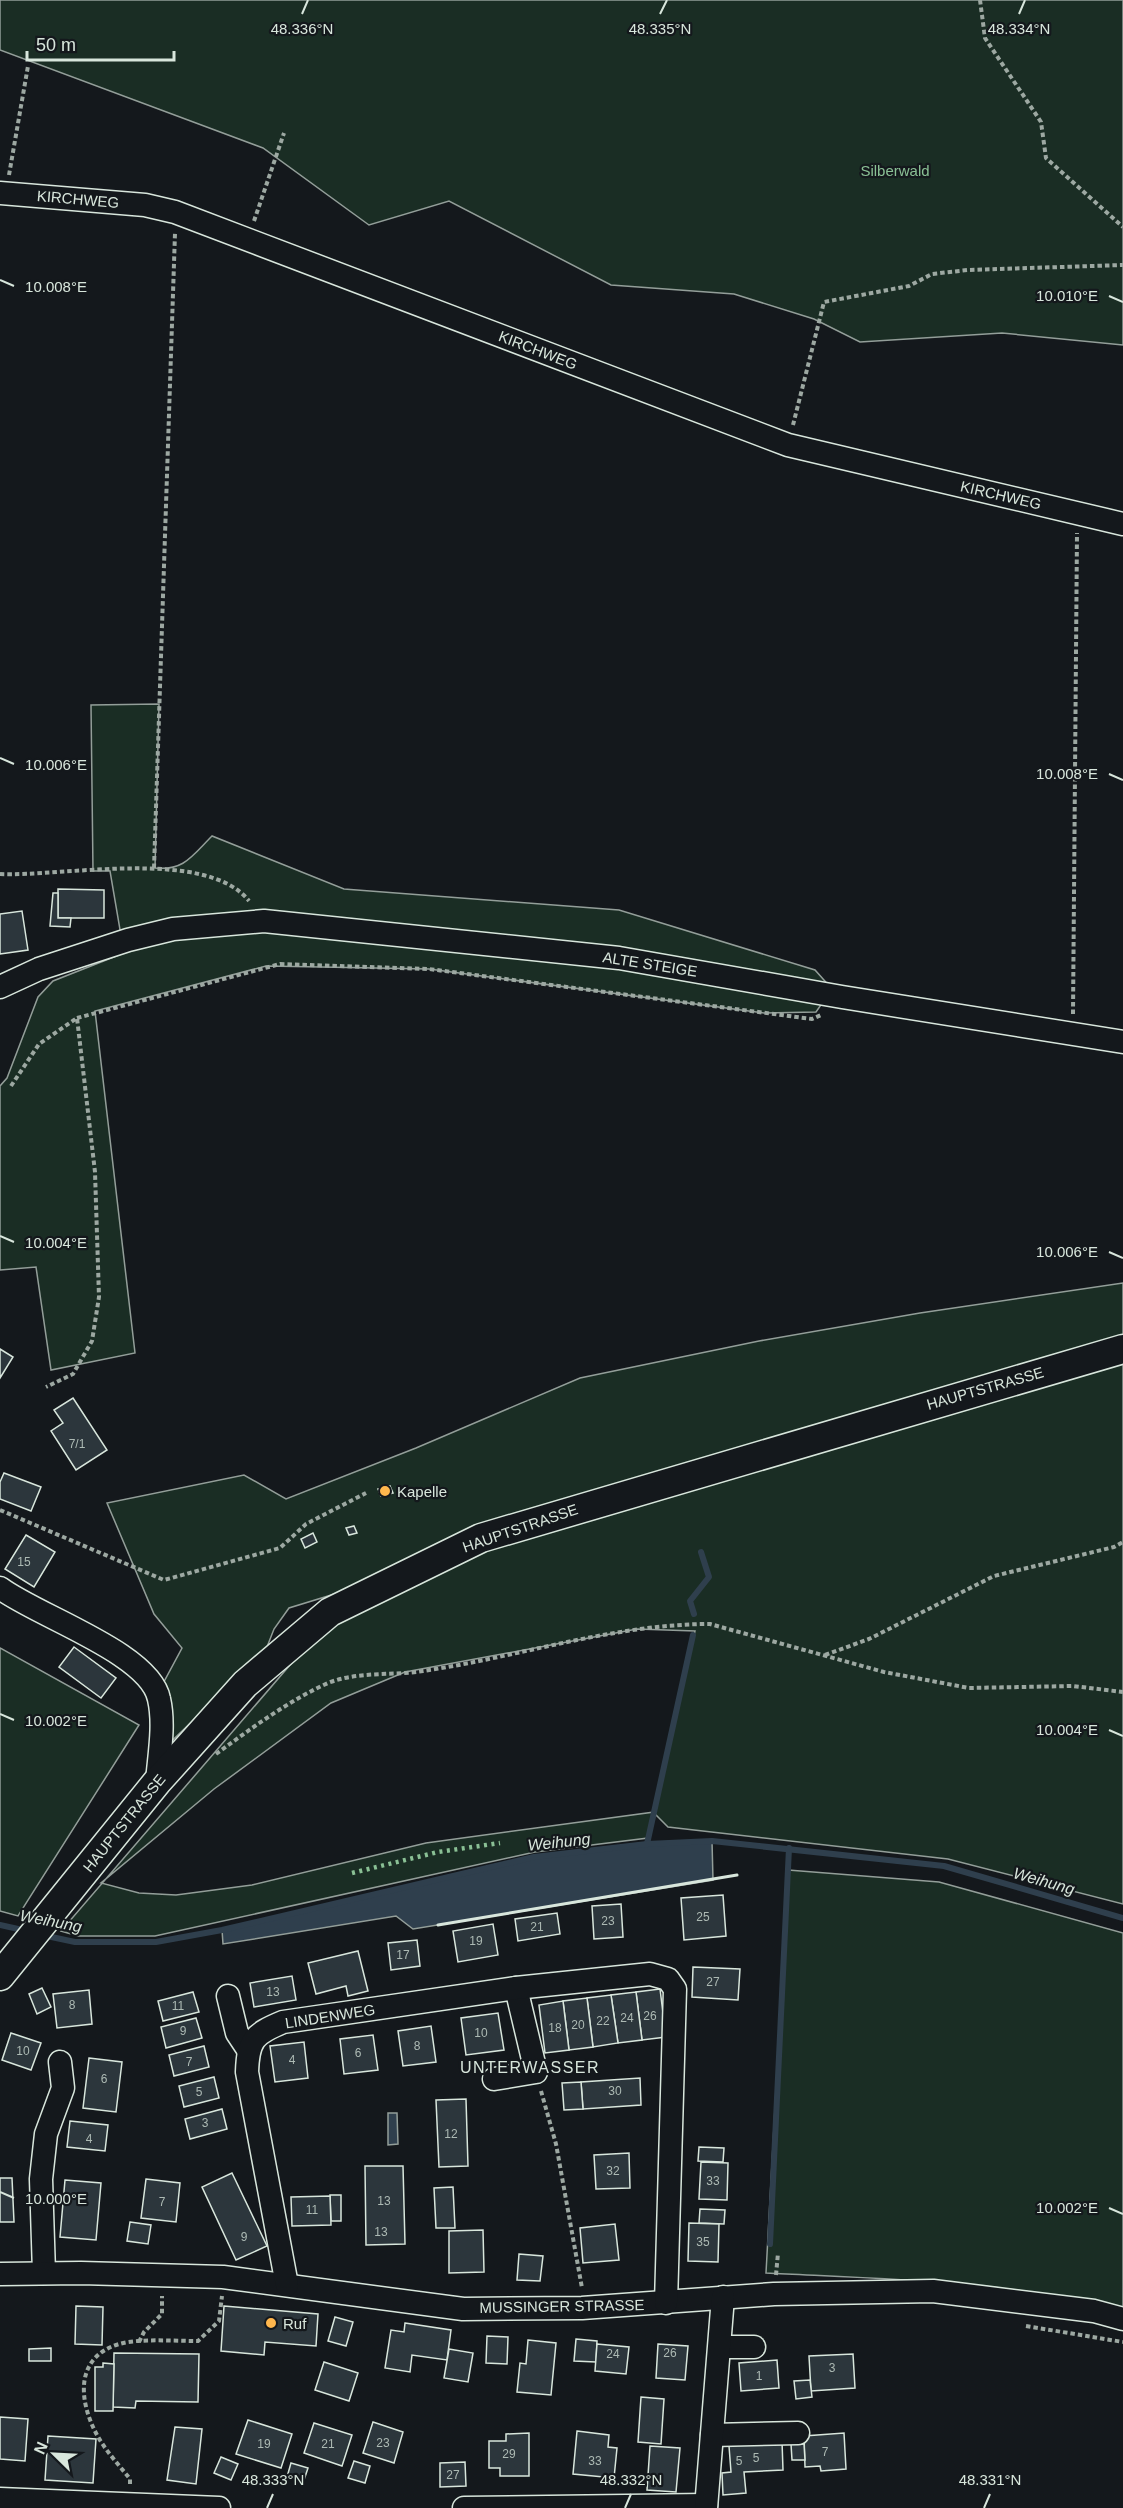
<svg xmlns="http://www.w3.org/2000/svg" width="1123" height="2508" viewBox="0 0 1123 2508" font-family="Helvetica,sans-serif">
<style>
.green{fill:#1a2d24;stroke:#939e99;stroke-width:1.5;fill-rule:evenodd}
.water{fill:#2f3f4d;stroke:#939e99;stroke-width:1.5}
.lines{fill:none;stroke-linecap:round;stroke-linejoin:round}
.stream{stroke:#2f3f4d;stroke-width:6}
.building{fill:#2c363c;stroke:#d8e6dc;stroke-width:1.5}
.minor-casing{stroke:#d8e6dc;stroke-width:25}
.major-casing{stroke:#d8e6dc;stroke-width:31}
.path{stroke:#9da8a2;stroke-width:4;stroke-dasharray:4.5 3;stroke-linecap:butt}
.minor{stroke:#14181c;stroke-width:22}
.major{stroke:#14181c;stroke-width:28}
.hedge{stroke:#8ac095;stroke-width:4.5;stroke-dasharray:3 4.5;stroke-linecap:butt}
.wall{stroke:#d8e6dc;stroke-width:3}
.ticks{fill:none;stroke:#d8e6dc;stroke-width:2}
.poi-dot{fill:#ffb74d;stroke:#14181c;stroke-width:2}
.labels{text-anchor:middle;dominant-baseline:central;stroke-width:4.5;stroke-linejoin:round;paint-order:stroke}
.number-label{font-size:12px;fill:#adbab4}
.park-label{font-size:15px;fill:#8ac095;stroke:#14181c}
.street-label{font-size:15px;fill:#d8e6dc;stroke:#14181c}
.poi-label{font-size:15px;fill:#d8e6dc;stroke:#14181c;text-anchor:start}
.water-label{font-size:16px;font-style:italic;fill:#d8e6dc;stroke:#14181c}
.neighbourhood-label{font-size:16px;letter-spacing:1.5px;fill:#d8e6dc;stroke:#14181c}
.ticks-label{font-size:15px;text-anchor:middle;fill:#d8e6dc;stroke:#14181c;stroke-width:4.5;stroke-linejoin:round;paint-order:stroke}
</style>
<rect width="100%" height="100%" fill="#14181c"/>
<g class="green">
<path d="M0,0H1123V345L1002,333L860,342L814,319L734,294L611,285L449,201L369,225L263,148L0,50Z"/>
<path d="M159,704L155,868C184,871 192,856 212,836L344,889L619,910L815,970L832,989L816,1012L764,1013L429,969L266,966L95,1011L135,1353L51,1370L36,1267L0,1270V1086L7,1078L38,997L53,981L124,953L110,871H93L91,705Z"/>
<path d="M1123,1283V1904L948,1859L668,1827L654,1813L648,1838L535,1852L155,1936H78L61,1931L302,1651L351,1589L289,1608L274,1629L265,1652L159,1753V1691L182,1648L154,1614L107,1503L244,1475L286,1499L416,1448L580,1378L759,1341L920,1313ZM637,1629L695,1631L654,1812L426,1843L252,1885L176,1895L139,1893L101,1883L214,1789L331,1703L405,1672Z"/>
<path d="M0,1648L139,1725L18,1916L0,1911Z"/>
<path d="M788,1870L939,1882L1123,1933V2309C1006,2281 885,2279 766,2273Z"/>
</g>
<g class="water">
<path d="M712,1841L713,1880L413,1929L396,1916L223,1944L222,1930L534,1857L647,1844Z"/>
<path d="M388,2113H397L398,2144L388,2145Z"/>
</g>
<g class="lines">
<g class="stream">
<path d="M694,1614L690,1601L709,1577L701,1552"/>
<path d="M647,1844L693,1635"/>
<path d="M0,1925L27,1931"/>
<path d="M42,1935L75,1942H156L222,1930L534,1857L647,1844L712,1841L944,1866L1123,1918"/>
<path d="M770,2244L789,1848"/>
</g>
</g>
<g class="building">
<path d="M58,889L104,890V918H58Z"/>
<path d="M53,893H58V918H71L70,927L50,926Z"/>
<path d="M22,911L28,950L0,954V914Z"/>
<path d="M0,1349L13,1357L0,1378Z"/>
<path d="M73,1398L107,1450L76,1470L51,1431L63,1423L54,1410Z"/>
<path d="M4,1473L41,1487L31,1511L0,1499V1482Z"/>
<path d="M390,1486L393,1493L381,1496L378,1489Z"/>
<path d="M354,1526L357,1533L349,1535L346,1528Z"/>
<path d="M313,1533L317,1542L305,1548L301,1539Z"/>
<path d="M26,1535L55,1552L34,1587L5,1569Z"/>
<path d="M74,1647L116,1678L101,1698L59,1667Z"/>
<path d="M723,1895L726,1936L684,1940L681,1898Z"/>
<path d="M621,1904L623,1937L594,1939L592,1906Z"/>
<path d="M557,1913L560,1934L518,1941L515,1919Z"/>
<path d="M493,1924L498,1955L458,1962L453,1931Z"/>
<path d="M417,1940L420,1966L391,1970L388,1943Z"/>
<path d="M358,1951L368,1991L348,1996L346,1986L316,1994L308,1963Z"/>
<path d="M693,1967L740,1969L738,2000L692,1997Z"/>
<path d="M292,1976L296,2000L254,2007L250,1983Z"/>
<path d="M42,1988L51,2007L37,2014L29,1994Z"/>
<path d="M660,1989L666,2037L642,2040L636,1992Z"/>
<path d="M89,1990L92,2024L57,2028L53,1994Z"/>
<path d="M193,1992L199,2012L163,2021L158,2001Z"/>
<path d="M636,1992L642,2040L618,2043L611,1995Z"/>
<path d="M611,1995L618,2043L593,2047L587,1998Z"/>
<path d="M587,1998L593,2047L569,2050L563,2001Z"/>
<path d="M563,2001L569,2050L545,2053L539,2005Z"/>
<path d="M498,2013L504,2050L466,2055L461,2018Z"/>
<path d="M196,2018L202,2038L166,2048L161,2027Z"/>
<path d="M431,2026L436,2062L403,2066L398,2031Z"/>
<path d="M11,2033L41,2043L31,2070L2,2060Z"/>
<path d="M373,2035L378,2070L344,2074L340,2039Z"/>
<path d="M304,2042L308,2078L275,2082L270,2046Z"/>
<path d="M204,2046L209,2067L174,2076L169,2055Z"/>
<path d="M89,2058L122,2062L116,2112L83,2108Z"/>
<path d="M214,2077L219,2098L184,2107L179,2086Z"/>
<path d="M640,2078L641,2105L583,2109L581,2082Z"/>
<path d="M581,2082L583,2109L564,2110L562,2083Z"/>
<path d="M466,2099L468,2166L439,2167L436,2100Z"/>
<path d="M222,2109L227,2129L190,2139L185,2119Z"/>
<path d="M70,2121L108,2125L105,2151L67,2147Z"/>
<path d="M699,2147L724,2148L723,2162L698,2161Z"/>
<path d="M629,2153L630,2188L596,2189L594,2155Z"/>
<path d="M701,2162L728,2163L727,2200L699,2199Z"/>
<path d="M365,2166H403L405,2244L366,2245Z"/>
<path d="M232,2173L267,2246L236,2260L202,2187Z"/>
<path d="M0,2178H12L14,2222H0Z"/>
<path d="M146,2179L180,2183L176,2222L141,2218Z"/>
<path d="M65,2180L101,2183L96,2240L60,2237Z"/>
<path d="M453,2187L455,2228H436L434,2188Z"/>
<path d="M330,2195H341V2221H331Z"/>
<path d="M330,2196L331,2225L292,2226L291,2197Z"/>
<path d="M700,2209L725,2210L724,2224L699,2223Z"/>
<path d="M130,2222L151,2225L148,2244L127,2241Z"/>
<path d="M689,2223L719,2224L718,2262L688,2261Z"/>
<path d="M615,2224L619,2260L583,2263L580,2228Z"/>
<path d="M483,2230L484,2272L449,2273V2231Z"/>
<path d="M519,2254L543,2256L540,2281L517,2280Z"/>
<path d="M76,2306L103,2307L102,2345L75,2344Z"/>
<path d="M224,2306L318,2314L316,2346L265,2342L264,2355L221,2351Z"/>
<path d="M335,2317L353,2322L346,2346L328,2341Z"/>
<path d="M405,2323L451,2330L447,2360L412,2355L410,2372L385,2368L391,2330L404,2332Z"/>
<path d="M487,2336L508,2337L507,2364L486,2363Z"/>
<path d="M576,2339L597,2341L596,2362L574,2361Z"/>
<path d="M528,2340L556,2343L551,2395L517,2392L520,2363L526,2364Z"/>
<path d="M597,2344L629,2347L626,2374L595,2371Z"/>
<path d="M658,2344L688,2346L685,2380L656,2378Z"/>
<path d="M51,2348V2361H29V2349Z"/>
<path d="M449,2349L473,2353L468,2382L444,2378Z"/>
<path d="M114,2353L199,2354L198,2402L136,2401L135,2408L113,2407Z"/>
<path d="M853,2354L855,2388L811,2391L809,2356Z"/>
<path d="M777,2360L779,2388L741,2391L739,2363Z"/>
<path d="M324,2362L358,2373L349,2401L315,2390Z"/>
<path d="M103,2363L114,2364L113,2411H95V2367H103Z"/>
<path d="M810,2380L812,2397L796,2399L794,2381Z"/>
<path d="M641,2397L664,2399L661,2444L638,2442Z"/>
<path d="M0,2417L28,2419L25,2461L0,2459Z"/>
<path d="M248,2420L292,2434L281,2468L236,2454Z"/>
<path d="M373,2422L403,2432L394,2463L363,2453Z"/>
<path d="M314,2423L352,2435L342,2466L304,2453Z"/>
<path d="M175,2427L202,2429L196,2484L167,2480Z"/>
<path d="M577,2431L609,2435L608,2447L617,2448L614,2478L573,2474Z"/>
<path d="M529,2433V2476H500V2468H489V2441H506V2434Z"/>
<path d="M844,2433L846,2469L821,2471L820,2466L805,2467L804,2436Z"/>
<path d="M48,2436L96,2439L93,2483L45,2480Z"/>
<path d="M782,2441L783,2470L744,2472L746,2493L723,2495L722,2473L731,2472L729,2446Z"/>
<path d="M791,2444H804L805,2460H792Z"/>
<path d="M650,2446L680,2448L676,2492L647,2490Z"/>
<path d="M221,2457L238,2464L231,2480L214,2473Z"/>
<path d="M354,2461L370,2466L365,2483L348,2478Z"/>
<path d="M465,2462L466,2486L440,2487V2463Z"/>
<path d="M291,2463L308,2468L303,2483L287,2477Z"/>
</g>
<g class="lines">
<g class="minor-casing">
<g id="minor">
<path d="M0,193L145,205L175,212L788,445L1123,524"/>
<path d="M0,987L39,969L128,940L173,929L264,921L619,958L842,997L1123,1042"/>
<path d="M0,1588C37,1616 150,1653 159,1699C165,1725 159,1756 157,1782"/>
<path d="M228,1996L237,2033L247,2048"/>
<path d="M494,2079L536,2072L516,1988"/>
<path d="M44,2273L41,2179L46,2134L63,2088L60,2062"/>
<path d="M0,2274L81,2273L223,2277L463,2309L582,2308L774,2294L933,2291L1094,2311L1123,2319"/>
<path d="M287,2285L247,2072C248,2040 254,2034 283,2022L516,1988L650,1974L668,1979L675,1989L666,2303"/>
<path d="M720,2347H754"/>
<path d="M712,2435L798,2433"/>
<path d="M0,2499L219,2508"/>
<path d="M464,2508L706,2505"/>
<path d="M706,2508L723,2297"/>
</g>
</g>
<g class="major-casing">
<path id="major" d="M0,1976L157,1782L245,1684L330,1612L481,1538L1123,1349"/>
</g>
<g class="path">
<path d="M980,0L985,38L1041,122L1046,158L1123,227"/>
<path d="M9,175L28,66"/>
<path d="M254,221L284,133"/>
<path d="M793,425L824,302L909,286L932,274L968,270L1123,265"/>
<path d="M154,868L175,233"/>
<path d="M0,874C63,877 206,847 249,901"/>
<path d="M1073,1014L1077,533"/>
<path d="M77,1018L280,964L429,969L812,1019L821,1015"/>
<path d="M11,1086L39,1044L77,1018L95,1172L99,1297L92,1341L73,1374L46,1387"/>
<path d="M0,1510L164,1580L280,1548L306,1524L366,1493"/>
<path d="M825,1655L869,1639L994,1576L1114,1547L1123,1542"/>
<path d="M216,1754C252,1728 288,1701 328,1683C358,1671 392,1676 423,1671C519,1657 613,1624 710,1624L884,1672L969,1688L1073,1686L1123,1692"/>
<path d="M541,2091L556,2144L582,2288"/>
<path d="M776,2275L778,2253"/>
<path d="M1026,2326L1123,2342"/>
<path d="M139,2342L144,2332L162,2314V2296"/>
<path d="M130,2484V2479C119,2465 105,2450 97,2435C76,2396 76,2351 128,2342C150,2339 175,2341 198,2341L219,2321L222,2296"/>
</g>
<use href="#minor" class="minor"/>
<use href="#major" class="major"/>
<path class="hedge" d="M352,1873L438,1852L500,1843"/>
<path class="wall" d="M438,1925L737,1875"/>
</g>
<path class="ticks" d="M302,14L308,0M660,14L667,0M1019,14L1025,0M0,280L14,286M1109,296L1123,302M0,758L14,764M1109,774L1123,780M0,1236L14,1242M1109,1252L1123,1258M0,1714L14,1720M1109,1730L1123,1736M0,2192L14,2198M1109,2208L1123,2214M267,2508L273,2494M625,2508L631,2494M984,2508L990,2494"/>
<g class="poi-dot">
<circle cx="385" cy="1491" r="6"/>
<circle cx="271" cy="2323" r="6"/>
</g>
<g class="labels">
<g class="number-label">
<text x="77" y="1444">7/1</text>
<text x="24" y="1562">15</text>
<text x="703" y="1917">25</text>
<text x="608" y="1921">23</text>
<text x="537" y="1927">21</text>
<text x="476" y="1941">19</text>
<text x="403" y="1955">17</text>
<text x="713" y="1982">27</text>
<text x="273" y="1992">13</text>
<text x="72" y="2005">8</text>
<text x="178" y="2006">11</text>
<text x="650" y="2016">26</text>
<text x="627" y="2018">24</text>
<text x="603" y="2021">22</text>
<text x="578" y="2025">20</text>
<text x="555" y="2028">18</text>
<text x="183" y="2031">9</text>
<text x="481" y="2033">10</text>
<text x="417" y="2046">8</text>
<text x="23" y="2051">10</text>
<text x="358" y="2053">6</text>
<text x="292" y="2060">4</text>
<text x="189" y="2062">7</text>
<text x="104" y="2079">6</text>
<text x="615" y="2091">30</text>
<text x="199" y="2092">5</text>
<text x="205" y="2123">3</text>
<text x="451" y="2134">12</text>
<text x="89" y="2139">4</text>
<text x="613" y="2171">32</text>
<text x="713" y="2181">33</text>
<text x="384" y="2201">13</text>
<text x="162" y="2202">7</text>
<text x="312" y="2210">11</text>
<text x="381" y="2232">13</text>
<text x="244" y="2237">9</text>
<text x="703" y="2242">35</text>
<text x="670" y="2353">26</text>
<text x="613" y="2354">24</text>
<text x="832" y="2368">3</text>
<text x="759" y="2376">1</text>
<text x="383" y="2443">23</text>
<text x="264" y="2444">19</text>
<text x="328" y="2444">21</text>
<text x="825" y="2452">7</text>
<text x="509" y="2454">29</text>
<text x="756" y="2458">5</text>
<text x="595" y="2461">33</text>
<text x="739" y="2461">5</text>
<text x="453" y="2475">27</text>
</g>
<g class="park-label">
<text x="895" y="170">Silberwald</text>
</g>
<g class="street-label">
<text transform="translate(78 199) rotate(5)">KIRCHWEG</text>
<text transform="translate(538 350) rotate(21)">KIRCHWEG</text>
<text transform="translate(1001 495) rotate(13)">KIRCHWEG</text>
<text transform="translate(650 964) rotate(9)">ALTE STEIGE</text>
<text transform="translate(985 1388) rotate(-16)">HAUPTSTRASSE</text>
<text transform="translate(520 1528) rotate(-19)">HAUPTSTRASSE</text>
<text transform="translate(124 1823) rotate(-51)">HAUPTSTRASSE</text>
<text transform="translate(330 2016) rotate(-9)">LINDENWEG</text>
<text transform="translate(562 2306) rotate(-1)">MUSSINGER STRASSE</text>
</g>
<g class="poi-label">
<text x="397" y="1491">Kapelle</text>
<text x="283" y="2323">Ruf</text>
</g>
<g class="water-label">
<text transform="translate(559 1842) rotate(-6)">Weihung</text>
<text transform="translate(1044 1881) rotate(16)">Weihung</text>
<text transform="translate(51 1921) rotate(11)">Weihung</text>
</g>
<g class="neighbourhood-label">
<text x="530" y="2067">UNTERWASSER</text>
</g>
</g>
<g class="ticks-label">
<text x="302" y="34">48.336°N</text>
<text x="660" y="34">48.335°N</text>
<text x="1019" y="34">48.334°N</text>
<text x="56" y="292">10.008°E</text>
<text x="1067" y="301">10.010°E</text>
<text x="56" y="770">10.006°E</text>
<text x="1067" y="779">10.008°E</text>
<text x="56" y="1248">10.004°E</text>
<text x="1067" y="1257">10.006°E</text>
<text x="56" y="1726">10.002°E</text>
<text x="1067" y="1735">10.004°E</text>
<text x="56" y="2204">10.000°E</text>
<text x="1067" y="2213">10.002°E</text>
<text x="273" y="2485">48.333°N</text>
<text x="631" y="2485">48.332°N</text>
<text x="990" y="2485">48.331°N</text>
</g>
<g transform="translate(54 2454) rotate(294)" stroke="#14181c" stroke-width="4.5" paint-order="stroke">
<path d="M0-4.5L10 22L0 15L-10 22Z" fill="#d8e6dc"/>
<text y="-9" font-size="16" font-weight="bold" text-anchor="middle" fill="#d8e6dc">N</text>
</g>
<path d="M27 51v9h147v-9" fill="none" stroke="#d8e6dc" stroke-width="3"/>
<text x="36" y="51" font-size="18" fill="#d8e6dc" stroke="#14181c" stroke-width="4.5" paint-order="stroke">50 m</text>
</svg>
